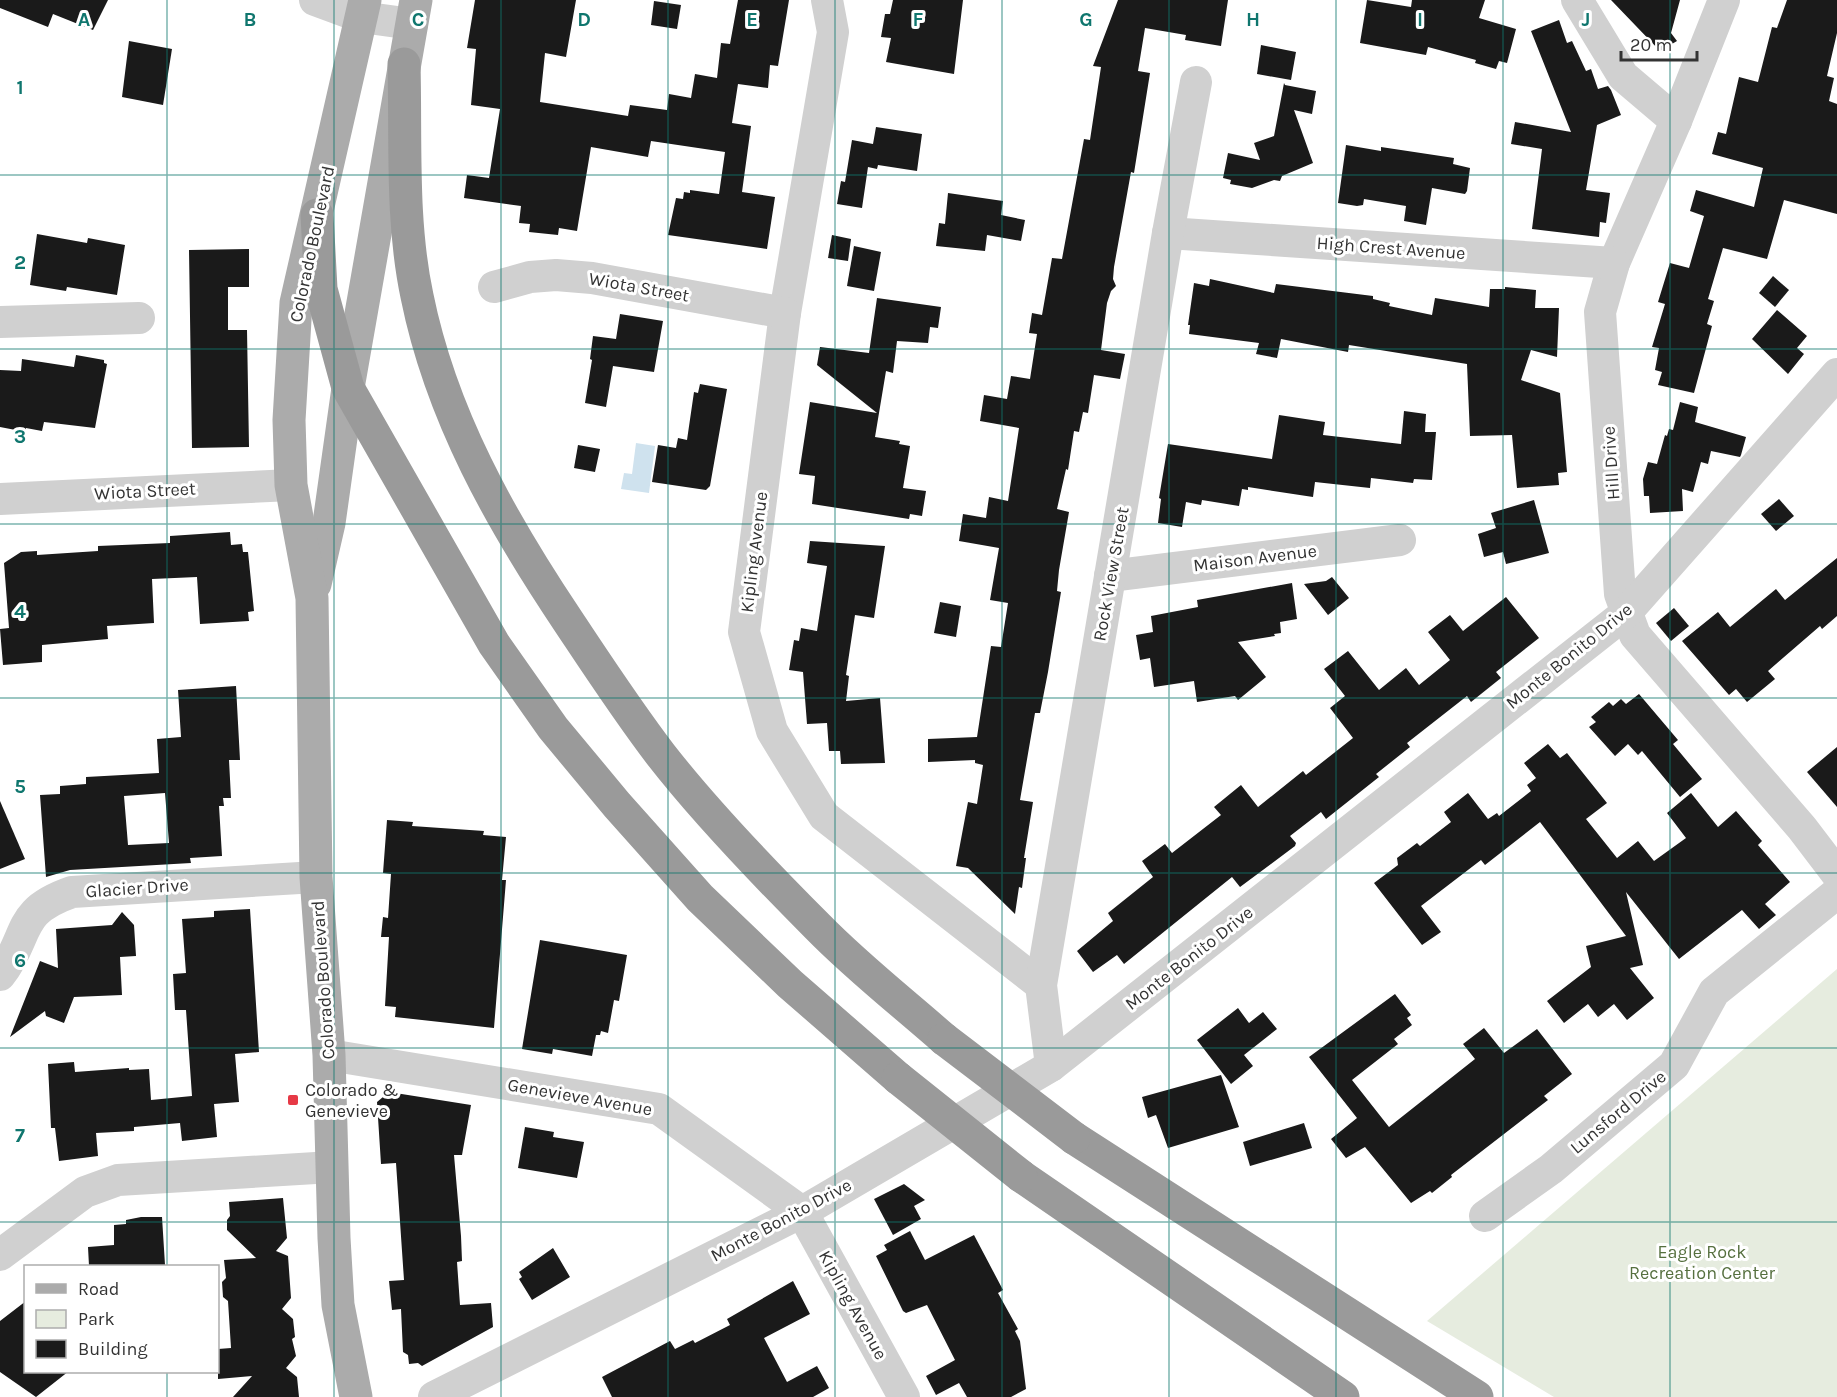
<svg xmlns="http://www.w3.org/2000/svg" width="1837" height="1397" viewBox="0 0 1837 1397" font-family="Karla,sans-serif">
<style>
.green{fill:#e6ecdf}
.water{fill:#cfe2ee}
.building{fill:#1a1a1a;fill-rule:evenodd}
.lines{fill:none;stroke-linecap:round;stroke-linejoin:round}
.minor{stroke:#d0d0d0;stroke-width:32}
.major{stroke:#ababab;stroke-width:33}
.highway{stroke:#9a9a9a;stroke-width:33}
.highway-bridge{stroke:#9a9a9a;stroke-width:33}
.grid{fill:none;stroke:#0f766e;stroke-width:1.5;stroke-opacity:0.55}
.poi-dot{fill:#e63946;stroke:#fff;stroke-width:2}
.labels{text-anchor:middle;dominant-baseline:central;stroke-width:6;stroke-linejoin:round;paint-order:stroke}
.street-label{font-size:18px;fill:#333;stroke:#fff}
.poi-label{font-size:18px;fill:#333;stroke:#fff;text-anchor:start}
.park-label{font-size:18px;fill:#56703f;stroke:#fff}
.grid-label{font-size:20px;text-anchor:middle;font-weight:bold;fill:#0f766e;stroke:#fff;stroke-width:6;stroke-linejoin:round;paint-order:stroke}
</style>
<rect width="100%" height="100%" fill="#fff"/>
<path class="green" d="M1837,969V1397H1554L1427,1321Z"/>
<path class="water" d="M636,443L655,446L649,493L621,489L624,473L632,474Z"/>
<g class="building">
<path d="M0,0H108L93,30L53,14L48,27L0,8Z"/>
<path d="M475,0H576L566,57L545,53L540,102L628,116L630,105L667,110L669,94L691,98L695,74L717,78L721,43L730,44L738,0H789L778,66L770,65L768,88L738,84L732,123L751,126L742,192L775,197L767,249L668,235L676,198L683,199L684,192L690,193V190L719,194L725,152L651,141L648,157L591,147L577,231L559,228L558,235L529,232L530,224L519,223L521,206L464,198L467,175L489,178L500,109L471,105L476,49L467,48Z"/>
<path d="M893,0H963L954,74L886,62L891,38L881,37L885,14H890Z"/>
<path d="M1118,0H1228L1221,46L1185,40L1186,35L1145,28L1138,71L1150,73L1134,173L1131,172L1114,267L1113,279L1116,286L1111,291L1107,303L1101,350L1125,354L1120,379L1094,375L1088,413L1083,412L1079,432L1074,431L1068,470L1066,469L1057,509L1069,512L1059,570L1057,591L1061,592L1048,672L1040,713H1035L1020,800L1033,802L1024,858H1026L1022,888L1019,887L1015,914L968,868L956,866L968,802L977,804L983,765L975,763V760L928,762V739L977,737L991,646L1001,647L1008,603L990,600L999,548L959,541L963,514L986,518L989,497L1008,501L1019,428L980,421L984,395L1007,399L1011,376L1030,379L1037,334L1029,333L1032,313L1042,315L1052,258L1062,259L1084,139L1090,140L1101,67L1093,66Z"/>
<path d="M1367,0L1411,7L1412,0H1485L1479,18L1516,29L1507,63L1499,61L1496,69L1475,63L1476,60L1428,47L1426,55L1360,43Z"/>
<path d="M1611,0H1680L1671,33L1677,41L1660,51Z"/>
<path d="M1787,0H1837V33L1827,76L1834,78L1829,101L1837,104V214L1784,200L1767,259L1723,248L1708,299L1714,301L1707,324L1712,326L1694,393L1658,385L1662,372L1655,370L1659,348L1652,347L1665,304L1658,302L1670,263L1689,268L1704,216L1690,211L1696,190L1754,207L1763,168L1712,154L1718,132L1726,134L1739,77L1758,82L1772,27L1777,28Z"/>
<path d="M654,1L681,5L677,29L651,25Z"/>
<path d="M1559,20L1567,43L1572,41L1586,71L1591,69L1598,89L1608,86L1611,90L1621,115L1597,125L1586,190L1610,193L1606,223L1600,222L1599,237L1532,229L1542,149L1511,144L1515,122L1571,132L1531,31Z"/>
<path d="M129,41L172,49L163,105L122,97Z"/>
<path d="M1261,45L1296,52L1291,80L1257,74Z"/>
<path d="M1284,83L1285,85L1316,91L1312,114L1294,110L1313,163L1282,176L1280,181L1274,180L1252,188L1230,184L1231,180L1223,178L1228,153L1260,160L1254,143L1274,136Z"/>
<path d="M876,127L922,134L917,171L878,165L877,169L868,167L862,208L837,204L841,181L845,182L852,140L873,144Z"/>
<path d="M1346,145L1381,151V147L1454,158L1453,164L1470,168L1467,191L1465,194L1432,188L1426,225L1404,221L1406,206L1364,199L1363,205L1357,206L1338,203Z"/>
<path d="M948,193L1003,201L1001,215L1025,220L1021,241L987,235L985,251L936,246L939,223L945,224Z"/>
<path d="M37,234L87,243L88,238L125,245L117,295L67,287L66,291L30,285Z"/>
<path d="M832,235L851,239L848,261L828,258Z"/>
<path d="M854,246L881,252L874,291L847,286Z"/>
<path d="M249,249V287H228V330H247L249,447L192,448L189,250Z"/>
<path d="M1773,276L1789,290L1775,307L1759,293Z"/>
<path d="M1210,279L1274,293L1276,284L1373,296V299L1390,303L1389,306L1432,315L1435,298L1489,307L1490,289H1505V287L1536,290L1535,308H1559L1557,357L1531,350L1521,380L1560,393L1567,472L1558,473L1559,485L1517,488L1512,435L1470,436L1467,364L1349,345L1348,352L1281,339L1277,358L1256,354L1259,343L1189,334L1190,325H1188L1194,283L1209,286Z"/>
<path d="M877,298L941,307L938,328L930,327L928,343L897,341L893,373L886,371L875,437L900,441L899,444L910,446L903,488L926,491L922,516L910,514L909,519L812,504L815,476L799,474L810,402L877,413L817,365L820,347L869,353Z"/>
<path d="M1777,310L1807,336L1797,348L1804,354L1788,374L1752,339Z"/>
<path d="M620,314L663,321L654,372L613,366L606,407L585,403L592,360L590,359L593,336L616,339Z"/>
<path d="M76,355L104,360V363L107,364L95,428L44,422L42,431L26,428V432L0,427V370L21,371L22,359L74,367Z"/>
<path d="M700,384L727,389L710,486L706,490L652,482L658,445L676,448L678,438L687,440L694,392L698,393Z"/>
<path d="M1680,402L1698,407L1695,422L1746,437L1741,455L1740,457L1711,451L1708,464L1701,462L1693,492L1682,489L1683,511L1650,513L1649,496H1644L1643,479L1648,462L1657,464L1665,435L1667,436L1669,429L1673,430Z"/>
<path d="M1404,411L1426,414L1425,432H1436L1432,480L1414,479L1413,483L1371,478L1370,488L1315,482L1313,497L1248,487V490L1242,489L1239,506L1202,500L1201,505L1186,502L1182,527L1158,523L1161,499L1159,498L1168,444L1272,459L1279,415L1325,422L1323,435L1401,444Z"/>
<path d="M578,445L600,449L595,472L574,468Z"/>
<path d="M1779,499L1794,516L1776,531L1761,514Z"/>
<path d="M1534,500L1549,553L1506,564L1503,552L1484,557L1478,534L1496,528L1491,513Z"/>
<path d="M230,532L231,545L242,544L243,552H248L254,611L248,612L249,621L200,624L197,577L152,579L154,623L107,626L108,639L42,645V662L3,665L0,629L9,628L4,563L21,552L37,551V555L98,551V546L170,543V536Z"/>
<path d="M810,541L885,546L874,618L855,615L846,675L849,676L846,701L880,698L885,763L841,764L840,751H829L827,723L807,724L803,672L789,670L794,640L799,641L801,628L817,631L827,566L807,563Z"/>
<path d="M1837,558V616L1822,629L1820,626L1768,671L1775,679L1747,702L1736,689L1729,695L1682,641L1718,612L1730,627L1776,589L1785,600Z"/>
<path d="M1332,577L1349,598L1328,615L1304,584L1326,581Z"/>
<path d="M1292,583L1297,619L1280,622L1281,633L1274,634L1275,636L1238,642L1266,677L1238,700L1235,696L1197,702L1194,681L1154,687L1150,658L1140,660L1136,635L1153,632L1151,616L1198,607L1197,600Z"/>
<path d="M1506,597L1539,638L1496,672L1501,678L1471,702L1467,696L1407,743L1410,747L1376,774L1379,777L1326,819L1321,812L1290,836L1296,843L1295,846L1240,887L1232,877L1124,964L1117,955L1093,972L1077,951L1113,921L1108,913L1153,877L1142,861L1165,844L1172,853L1221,815L1214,807L1241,785L1258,807L1303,771L1306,775L1353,738L1330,708L1345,696L1324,669L1348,651L1379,690L1406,668L1419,685L1450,660L1428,632L1450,615L1463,631Z"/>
<path d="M940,602L961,606L956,637L934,633Z"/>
<path d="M1674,608L1689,626L1671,641L1656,623Z"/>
<path d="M236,686L240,760H229L231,798H223L224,806H219L222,856L190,858L191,863L70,870L46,877L40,795L60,794V786L86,784V777L159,773L157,739L181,737L178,690ZM165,793L169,843L128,845L124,796Z"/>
<path d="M1639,694L1678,740L1673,744L1702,779L1680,797L1642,751L1638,755L1628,744L1615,756L1589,727L1596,722L1591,717L1609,702L1613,706L1621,699L1626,704Z"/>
<path d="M1548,744L1560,758L1567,753L1607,803L1586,819L1617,858L1638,841L1654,861L1686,838L1667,813L1691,793L1718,827L1736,811L1762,841L1758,845L1790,882L1765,904L1776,915L1759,929L1742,910L1679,959L1626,892L1643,965L1630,968L1654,998L1627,1020L1614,1004L1598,1017L1588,1004L1564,1023L1547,1001L1591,967L1586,946L1626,936L1540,822L1485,865L1481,860L1421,906L1441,932L1422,945L1374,883L1398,865L1397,858L1417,843L1420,846L1451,822L1444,812L1468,793L1488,819L1497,813L1499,816L1531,791L1527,785L1536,778L1524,763Z"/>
<path d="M1837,747V807L1807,772Z"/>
<path d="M0,801L25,859L0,869Z"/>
<path d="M387,820L413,822L412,826L484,831L483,835L506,837L502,880H506L494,1028L395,1017L396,1007L385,1006L389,937H381L383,917L388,918L391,874L383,873Z"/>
<path d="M250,909L259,1052L235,1054L239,1102L214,1104L217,1137L182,1141L180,1123L134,1127V1131L96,1133L98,1156L59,1161L55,1128H51L48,1064L74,1062L75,1072L129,1068V1070L149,1069L151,1100L192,1096L186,1010H175L173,974L186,973L182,919L214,917V911Z"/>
<path d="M122,912L134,925L136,956L120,957L122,995L74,997L64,1023L46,1016L45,1011L10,1037L40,961L58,968L56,929L112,925Z"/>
<path d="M540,940L627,955L619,1001L614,1000L608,1033L601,1031L600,1035H596L592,1056L553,1049L552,1054L522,1049Z"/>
<path d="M1395,994L1411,1015L1407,1018L1412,1025L1394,1039L1398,1044L1352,1080L1389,1127L1475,1059L1463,1044L1484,1028L1504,1053L1537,1029L1572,1074L1544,1096L1548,1100L1451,1175L1452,1177L1432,1193L1430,1191L1411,1203L1365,1147L1346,1158L1331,1139L1357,1118L1309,1057Z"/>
<path d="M1238,1008L1249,1023L1263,1012L1277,1029L1244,1055L1253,1066L1231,1084L1197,1040Z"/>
<path d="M1221,1075L1239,1127L1168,1148L1156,1115L1148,1118L1142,1097Z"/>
<path d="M389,1092L471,1105L462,1155H454L461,1236L462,1261L457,1262L460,1305L491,1303L493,1327L422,1366L418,1363L409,1364L408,1355L403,1352L401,1309L392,1310L389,1281L404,1280L396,1163L381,1164L377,1102Z"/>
<path d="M1304,1123L1312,1148L1250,1166L1243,1142Z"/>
<path d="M525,1127L554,1132L553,1137L584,1142L577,1178L518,1168Z"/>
<path d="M904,1184L925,1200L914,1206L921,1219L893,1235L874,1199Z"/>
<path d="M283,1198L287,1238L276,1251L288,1256L291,1298L282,1309L293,1319L295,1337L292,1339L296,1356L286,1368L297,1377L299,1397H233L252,1376L218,1379V1349L231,1348L228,1301L223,1297L222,1282L226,1278L224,1260L256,1258L227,1230V1220L230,1216L229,1202Z"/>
<path d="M141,1217H162L165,1265L89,1266L88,1247L114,1245V1225L126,1224V1220Z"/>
<path d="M910,1231L925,1260L974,1235L1003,1290L998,1293L1018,1329L1015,1331L1020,1341L1026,1389L1011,1397H967L959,1383L936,1395L926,1376L955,1360L927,1305L906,1313L903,1311L876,1256L887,1250L884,1245Z"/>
<path d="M553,1248L570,1277L532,1300L519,1279L522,1277L519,1272Z"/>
<path d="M793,1281L810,1314L764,1338L787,1382L817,1366L829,1388L813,1397H612L602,1377L670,1341L675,1349L693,1340L695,1343L730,1325L727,1319Z"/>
<path d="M26,1301V1371H69L36,1397L0,1372V1321Z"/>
</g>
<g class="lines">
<g class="minor">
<path d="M315,0L361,17L412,24"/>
<path d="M827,0L833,32L785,313L744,632L772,731L824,816L1041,985"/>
<path d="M1577,0L1623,76L1676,121"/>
<path d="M1724,0L1676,121L1614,263L1600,312L1620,594L1635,635L1802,828L1837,874"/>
<path d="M1168,233L1614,263"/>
<path d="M494,287L530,277L556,275L592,278L785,313"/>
<path d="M0,322L139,318"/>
<path d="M0,499L291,485"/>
<path d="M1110,576L1400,540"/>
<path d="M0,975C31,935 14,912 72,892L316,877"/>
<path d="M329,1055L659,1109L802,1212L904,1397"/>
<path d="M1051,1066L1041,985L1168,233L1196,82"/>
<path d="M1485,1216L1551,1169L1674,1065L1714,992L1837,893"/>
<path d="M0,1255L85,1192L118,1180L332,1167"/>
<path d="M434,1397L802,1212L1051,1066L1625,614L1837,374"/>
</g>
<g class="major">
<path d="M315,584L329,523L348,388L416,0"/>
<path d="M356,1397L338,1305L334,1238L329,1055L316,877L312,598L291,485L289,420L296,303L365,0"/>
</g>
<g class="highway">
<path d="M404,64C406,141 401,221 417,296C441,415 501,521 568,621C598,666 628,712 661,755C707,814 765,874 818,927C857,967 902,1002 944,1039"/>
<path d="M317,215L321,289L348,388L494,644L553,728L617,805L700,898L790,984L898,1078"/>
<path d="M1074,1138L1477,1397"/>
<path d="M1021,1176L1343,1397"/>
</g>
<g class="highway-bridge">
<path d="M944,1039L1074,1138"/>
<path d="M898,1078L1021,1176"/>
</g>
</g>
<path class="grid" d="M167,0V1266M334,0V1397M501,0V1397M668,0V1397M835,0V1397M1002,0V1397M1169,0V1397M1336,0V1397M1503,0V1397M1670,0V1397M0,175H1837M0,349H1837M0,524H1837M0,698H1837M0,873H1837M0,1048H1837M0,1222H1837M167,1372V1397"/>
<rect class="poi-dot" x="287" y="1094" width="12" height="12" rx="3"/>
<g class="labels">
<g class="street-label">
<text transform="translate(312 244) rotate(-78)">Colorado Boulevard</text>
<text transform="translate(1391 248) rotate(4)">High Crest Avenue</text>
<text transform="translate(639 287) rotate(10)">Wiota Street</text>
<text transform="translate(1611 463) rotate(-94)">Hill Drive</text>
<text transform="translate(145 491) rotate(-3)">Wiota Street</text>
<text transform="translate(754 552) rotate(-83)">Kipling Avenue</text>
<text transform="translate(1255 558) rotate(-7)">Maison Avenue</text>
<text transform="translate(1111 574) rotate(-80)">Rock View Street</text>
<text transform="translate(1569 656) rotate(-39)">Monte Bonito Drive</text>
<text transform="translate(137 888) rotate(-4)">Glacier Drive</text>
<text transform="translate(1189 958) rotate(-38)">Monte Bonito Drive</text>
<text transform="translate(323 980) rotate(-94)">Colorado Boulevard</text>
<text transform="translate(580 1097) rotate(10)">Genevieve Avenue</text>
<text transform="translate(1618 1112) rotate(-40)">Lunsford Drive</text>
<text transform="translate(781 1220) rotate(-28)">Monte Bonito Drive</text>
<text transform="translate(853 1305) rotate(61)">Kipling Avenue</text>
</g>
<g class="poi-label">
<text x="305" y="1090">Colorado &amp;<tspan x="305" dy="21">Genevieve</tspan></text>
</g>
<g class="park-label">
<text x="1702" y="1252">Eagle Rock<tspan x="1702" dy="21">Recreation Center</tspan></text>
</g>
</g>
<g class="grid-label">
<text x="84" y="26">A</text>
<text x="250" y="26">B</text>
<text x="418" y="26">C</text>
<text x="584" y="26">D</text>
<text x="752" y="26">E</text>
<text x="918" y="26">F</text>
<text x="1086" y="26">G</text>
<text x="1253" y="26">H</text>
<text x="1420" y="26">I</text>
<text x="1586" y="26">J</text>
<text x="20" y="94">1</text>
<text x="20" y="269">2</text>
<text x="20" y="443">3</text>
<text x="20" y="618">4</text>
<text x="20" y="793">5</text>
<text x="20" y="967">6</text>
<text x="20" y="1142">7</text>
</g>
<rect x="24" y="1265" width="195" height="108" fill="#ffffff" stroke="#adadad" stroke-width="1.5"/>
<rect x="36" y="1284" width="30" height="9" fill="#ababab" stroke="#adadad" stroke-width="1.5"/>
<text x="78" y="1295" font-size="18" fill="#333333">Road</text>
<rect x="36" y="1310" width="30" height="18" fill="#e6ecdf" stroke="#adadad" stroke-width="1.5"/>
<text x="78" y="1325" font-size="18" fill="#333333">Park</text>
<rect x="36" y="1340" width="30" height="18" fill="#1a1a1a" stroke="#adadad" stroke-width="1.5"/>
<text x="78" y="1355" font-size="18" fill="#333333">Building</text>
<path d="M1621 51v9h76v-9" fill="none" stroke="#333333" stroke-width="3"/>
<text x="1630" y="51" font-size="18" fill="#333333" stroke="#ffffff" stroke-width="4.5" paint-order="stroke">20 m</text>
</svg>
